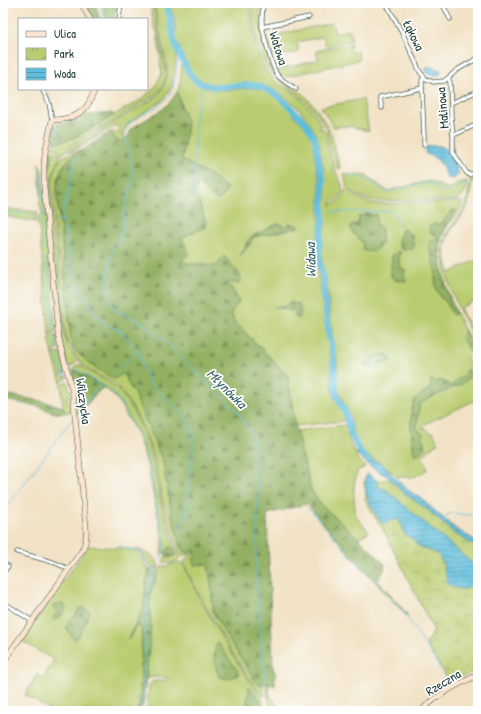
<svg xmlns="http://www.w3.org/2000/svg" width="481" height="714" viewBox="0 0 481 714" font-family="'Patrick Hand',sans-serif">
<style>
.grass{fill:#b9cc6f;stroke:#6c8452;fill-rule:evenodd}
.forest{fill:url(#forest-firs);stroke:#58764b}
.park{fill:url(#park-crowns);stroke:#6c8452}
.water{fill:url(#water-rules);stroke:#3e7d88}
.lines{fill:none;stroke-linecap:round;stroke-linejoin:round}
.stream{stroke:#5dbddb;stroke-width:1}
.river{stroke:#5dbddb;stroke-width:6}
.street-casing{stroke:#3e564a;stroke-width:5}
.secondary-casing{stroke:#3e564a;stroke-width:6}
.street{stroke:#fff;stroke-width:3.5}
.secondary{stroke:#fce5d0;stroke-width:5}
.labels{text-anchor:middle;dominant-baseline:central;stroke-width:3.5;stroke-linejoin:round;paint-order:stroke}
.street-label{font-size:13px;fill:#1f3d34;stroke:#fff}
.water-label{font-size:14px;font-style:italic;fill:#326366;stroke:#fff}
</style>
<defs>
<pattern id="forest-firs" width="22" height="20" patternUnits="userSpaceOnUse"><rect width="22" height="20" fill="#92b062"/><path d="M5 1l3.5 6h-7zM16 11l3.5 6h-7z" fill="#779052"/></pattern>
<pattern id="park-crowns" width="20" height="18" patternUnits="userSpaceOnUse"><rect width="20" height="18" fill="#b9cc6f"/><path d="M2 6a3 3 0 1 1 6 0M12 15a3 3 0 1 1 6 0" fill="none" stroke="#96a75c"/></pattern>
<pattern id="water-rules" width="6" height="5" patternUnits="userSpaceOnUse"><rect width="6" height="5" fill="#5dbddb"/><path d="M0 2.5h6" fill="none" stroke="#4c9bb2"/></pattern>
</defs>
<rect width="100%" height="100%" fill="#fff"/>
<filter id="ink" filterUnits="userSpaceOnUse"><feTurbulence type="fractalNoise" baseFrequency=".025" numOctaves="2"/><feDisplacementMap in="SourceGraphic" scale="8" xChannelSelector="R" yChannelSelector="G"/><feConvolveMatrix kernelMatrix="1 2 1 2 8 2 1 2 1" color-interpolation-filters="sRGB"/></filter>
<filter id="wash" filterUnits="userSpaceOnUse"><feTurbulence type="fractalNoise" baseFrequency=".012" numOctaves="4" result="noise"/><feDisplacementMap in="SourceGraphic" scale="16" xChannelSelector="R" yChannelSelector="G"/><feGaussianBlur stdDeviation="0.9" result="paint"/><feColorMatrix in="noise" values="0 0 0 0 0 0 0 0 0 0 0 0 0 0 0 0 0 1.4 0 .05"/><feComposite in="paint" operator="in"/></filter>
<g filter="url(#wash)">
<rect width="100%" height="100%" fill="#f1e2c5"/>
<g class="grass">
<path d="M150,3H153L166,72C165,82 162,88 155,95L102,128L100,125V126L101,128L74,144L63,154H61L52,145L54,142H60L90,129L142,99L155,87L162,73L160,63L161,60L157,33L154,26Z"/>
<path d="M154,3H163L170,27L171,35L177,53L172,86L163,100L130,122C124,127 122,133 123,140L121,142L115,139L110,132L113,131L115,134L120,131L117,125L105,132L103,129L156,97L164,86L167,76V68Z"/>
<path d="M168,3H250C253,33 253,63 279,84C283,86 286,88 290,90C303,100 315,112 322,126L319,128L320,129L323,128L325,133L335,169L332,171L333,172L336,171C342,187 349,191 331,203V205C339,202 342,197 345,190L347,189C356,197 364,202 376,204L454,202L460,201L462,202C461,213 446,225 442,236C439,248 441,259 443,270C445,278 446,286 449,294C455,314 466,332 476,350L478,354V362L476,361L470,351L467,356L470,371L466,370V375L457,380L451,386L440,380L435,382L430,388L416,399L412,408L411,430L414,454C416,437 417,421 420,404C432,396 445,392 457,386C465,383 470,375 477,370V368L478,367V399L423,425V429L426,428L430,433L433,432L438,443L432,447L423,457L428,469C413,479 413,477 397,477L384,465L372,459L362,452L354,436L350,415L339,392V391L338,385L337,373V361L333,341L326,279L322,262L321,241L325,215L326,193L325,180L323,168H324V167C319,160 321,151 319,143C316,132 305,116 297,107C294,104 290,102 287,99C276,91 266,84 251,83C248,82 243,83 239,84C225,85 203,87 193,74C187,67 179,48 176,38C175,34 176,31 175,26C175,18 171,10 168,3ZM455,209L456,211C451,218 445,226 442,234C435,249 441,273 445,289C448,298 453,306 455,314L449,309L446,301L441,298L435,279L436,274L429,246L431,240H435L437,236L434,224L442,223L448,215ZM375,214L377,219L376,224L382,229L381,236L382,244L361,241L353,233V224C361,225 367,216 375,214ZM403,230H405L408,233L412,235L411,249L407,248L400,249L398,241ZM400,252L399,260V265L402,269L401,281C396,281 394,280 391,276L392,269ZM463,330L474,350L468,347L462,339ZM385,354V363L364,364L376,356Z"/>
<path d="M252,3H262L260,17L270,64L273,71L278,77L276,78C254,54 255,34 252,3Z"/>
<path d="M332,23L335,33L350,30L352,40L326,46L323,37L297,42L299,52L275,57L271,54L267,37Z"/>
<path d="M351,43V46L350,47L351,52L358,51L359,60L285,77H282L277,70L318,60L316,51Z"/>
<path d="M182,63L189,77L195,83L201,86L211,89L223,90L253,88L263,90L271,93L290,109L296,118L303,124L313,139L317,170L320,181V224L316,249L318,269L327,339L331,359L332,386L334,397L343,411L345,421L295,426L288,376L234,321L216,266L185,263L182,261L189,254L182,238L207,225L195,190L198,184L213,177L182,160L187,124L177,92L180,85ZM279,224L285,227L298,226L297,228L253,237L249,246L242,254L248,240L254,235L269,229L272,226ZM276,307H284L301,309L298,319L294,314L298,313V310H289Z"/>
<path d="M279,78C286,84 295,88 303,94C313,103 321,115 328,127L326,128C313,104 299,95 278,79Z"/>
<path d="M363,99L369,131L348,126L333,127L326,115L321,107Z"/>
<path d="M329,129L332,137L340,168L338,169L326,130Z"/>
<path d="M102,130L104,133L82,146L71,151H69L75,146Z"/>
<path d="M50,149H52L61,156L52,176L50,188L64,333L68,347L77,361V362L70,367L68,365L62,342L59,320L48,207L46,171L50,169L53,154L49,150Z"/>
<path d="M79,150L80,151C73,156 64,162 61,170C52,189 60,217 61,236C64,271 68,305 71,340L123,374L128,383L135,395L163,462L172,517L188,553L194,550L195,552L184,557L181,555C174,538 167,521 163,503C160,490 158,475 155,462C151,445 144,429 136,414C129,402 122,390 112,382C106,378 99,376 93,372C79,364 72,352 66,337L52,188C53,177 55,165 63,157Z"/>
<path d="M39,163L42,169L56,332L49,333L50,335H56L59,349L53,352V354L59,353L61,354L66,373H65L61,374L64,377L67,376V379L62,381L63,384L68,382L71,394L70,397L66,398L67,401H71L73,409L72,411L66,413L63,407L61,384L50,343L39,226L37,222L3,216V208L37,212L38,217L42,216L41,207L40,206L39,202L41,201Z"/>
<path d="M344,173L353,177L356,174L367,176L387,191L429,181L446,188H453L457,183L467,181C467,191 464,197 455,200L376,201C366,200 353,195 347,186C345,183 345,177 344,173Z"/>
<path d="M473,178C471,187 470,204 465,211C459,221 448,231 445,243C443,252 447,264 449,273L478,259V299L460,308L472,332L478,329V348C464,320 451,297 445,266C444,256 442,246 446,236C449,228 456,221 461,213C467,203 469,192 470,181Z"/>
<path d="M77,365H81C93,377 109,378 121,393C136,412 148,439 153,462C157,478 159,495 163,511C167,527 173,542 180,557C176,563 169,564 163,562L166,556L170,558L175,555L174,550L171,546L165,552L161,554L163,543L162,534L155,503L149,471L143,450L137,434L129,420L119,402L112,394L104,387L76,371L73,372V370Z"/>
<path d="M346,425L349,440L358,459L365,466L364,468L358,470L354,484V500L356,516L369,532L358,538L322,506L311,490L296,431Z"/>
<path d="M88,546C98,547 131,547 138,553C143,557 145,565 149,569L146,583L144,608L129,636L139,625L142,631L140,705L136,711H52L25,695L37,674L43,678L54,660L21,641Z"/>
<path d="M136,549C147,552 154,555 159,566L156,574L157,568L155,567L152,568L141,552Z"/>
<path d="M196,553L208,564L211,583L213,612L226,635L258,684H263L264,696H262C240,666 220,634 203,601C196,588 188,575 184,562L187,558Z"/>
<path d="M179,562L183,564C205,612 232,657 263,700V710L265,711H261L260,700L249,687L246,711H167L147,708L149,686L153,681H168V678L154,677L146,679L150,594L161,567L163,566H167Z"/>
<path d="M270,683L269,685V694L281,711H273L269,705L268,696L267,694L269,693L267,692L266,684Z"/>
</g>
<g class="forest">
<path d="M84,3H95L100,19H92Z"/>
<path d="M102,3H117L114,19H106Z"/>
<path d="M177,92L187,124L182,160L213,177L227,188L222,198L216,200L198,184L195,190L207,226L182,238L189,254L182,261L185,263L216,266L224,256L240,275L241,280L238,284L228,282L239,301L231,313L234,321L288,376L295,426L311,490L322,506L352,532L385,564L384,570L378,581L408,615L407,616L352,557L307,504L267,514L273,667L275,673V686C270,683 264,682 258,685L226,635L213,612L211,583L208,564L194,565L193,559L197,555L195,550L187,553L185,552L181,546L172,517L163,462L135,395L123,374L114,379L92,366L74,350L71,340L61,232L57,196V187L61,170L70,158L110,132L116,139L121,142L128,137L132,128L163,109L171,101Z"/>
<path d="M112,113L114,115C99,124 71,143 54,142L53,130L55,125L86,115Z"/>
<path d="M51,152L53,154L50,162V169L46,171L49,153Z"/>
<path d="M455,209L456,210C451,218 445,226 442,234C432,255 447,294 456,314L453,315L446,301L441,298L436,288L435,279L436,273L429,246L431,240H435L437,236L430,232L429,227L434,224L442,223L448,215Z"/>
<path d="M370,213L372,215H377V219L376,224L382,229L381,236L382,244L374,252L364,251L361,241L353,233L350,227L353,224L356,225L358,223L359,216Z"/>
<path d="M290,223L298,226L297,228L253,237L249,246L240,256C243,252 246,242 249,239C252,236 275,224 278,224C279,224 284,226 285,227Z"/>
<path d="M402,230H405L408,233L412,235L413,237L412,243L414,244L415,246L413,249L408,248L406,250H403L400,249L398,241Z"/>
<path d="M398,251L400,252C399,258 398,263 402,269L405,270L404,275L406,281L395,280L391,276C391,269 391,263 392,256Z"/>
<path d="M289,302L298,304C302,310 302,314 298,319L294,314L298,313V310H289L274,307H284Z"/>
<path d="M463,329L474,349L475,351H470L462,339Z"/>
<path d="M385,354L391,357L392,361L379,364L375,369L369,367L364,364L376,356Z"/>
<path d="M466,370L474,372C470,377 465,382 460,385C457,386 454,387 451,388C441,393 430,397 420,404L416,422L417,429L423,434L425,449L418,454H414C412,440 408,412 415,400C419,395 426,391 430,388L431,379L435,382C441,380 446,381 451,386L457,380L466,375Z"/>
<path d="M75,371L104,387L98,392L78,414L73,372Z"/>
<path d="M3,394L46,402L63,407L66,413H55L38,406L3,400Z"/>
<path d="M171,546L174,550L175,555L170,558L166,556L165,552Z"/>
<path d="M149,569L152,570L157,576L150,594L151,628L143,705L140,711H136L140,704L142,631L139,625L128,639L144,608L146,583Z"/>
<path d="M61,604H63L66,608C63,614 61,618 54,620L53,616L56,613V611L52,607L54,605Z"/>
<path d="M79,608H83L90,611L79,636L74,640L66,627L68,621L76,615Z"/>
<path d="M217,642L240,674C232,679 228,679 219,677C213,662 213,657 217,642Z"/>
<path d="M249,687L260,700L261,711H246Z"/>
</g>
<path class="park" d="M367,473L377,481L389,479L403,492L428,510L453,532L478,548V670L450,682L426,644L434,631L382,527L377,521L365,500L366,494L364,483Z"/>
<g class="water">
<path d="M431,67L441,70L440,74L436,77L428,74L426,71V68Z"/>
<path d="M427,146C431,146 436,145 440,146C450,148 455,164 458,172L459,174L456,177L453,179L447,178C441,165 441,158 426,154L425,150Z"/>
<path d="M362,452L372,459L384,465L392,475L408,490L419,497L456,529L478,542V548L453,532L428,510L403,492L387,476L371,467L356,453Z"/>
<path d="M367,473L377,481L378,487L385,489L472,563L478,570C477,576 474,579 473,585C464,592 458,589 448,584L445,573L443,563L439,556L434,552L418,546L415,541L411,538L407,536L404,533L403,527L398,519C391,520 387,523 382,523C374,513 364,495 365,482C365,479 366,476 367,473Z"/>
</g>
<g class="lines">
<g class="stream">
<path d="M99,3L104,19"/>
<path d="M179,53C176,70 177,90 163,102C154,110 141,115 131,122C122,132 125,139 129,151C131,159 133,166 132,175C132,187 127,198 124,211C123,219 123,227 120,235C118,243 113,250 111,258C107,271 105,301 116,311L140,321L170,346L238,412L250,430L256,454L258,493L256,576L265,684"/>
<path d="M45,89L49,96L55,117"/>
<path d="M55,123L56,127L60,136"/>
<path d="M76,156L68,194L63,211V220L72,269L77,283L86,299L97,315L105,325L115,328L120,331L133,345L138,351L149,383L186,417L192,429L193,436V449L186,516L178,529"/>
<path d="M320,166L324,167"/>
<path d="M41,170L42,201"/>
<path d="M350,174L365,178L386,192L428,182L444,192H449L466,184"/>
<path d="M194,194L195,124L196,114L203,84"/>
<path d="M3,212C12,213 38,214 42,223C45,228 45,244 45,251"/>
<path d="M323,212H327"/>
<path d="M332,212L392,211L395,214L401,227"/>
<path d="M41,220L44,216L43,206"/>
<path d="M58,220L63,221"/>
<path d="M46,257L53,330"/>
<path d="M53,337L56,349"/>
<path d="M57,355L62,372L64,375H66"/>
<path d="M74,369H76L95,381L107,387L115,394L124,407L139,435L145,450L150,469L157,507L165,536V543L164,550L161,558"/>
<path d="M114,373L137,352"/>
<path d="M78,412L93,393L102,384"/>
<path d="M308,508L404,613L423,642L449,682"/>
<path d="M3,512L73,418"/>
<path d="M454,513L467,515L476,514"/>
<path d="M444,520L448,514L453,513"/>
<path d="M118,546L140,552L149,566L154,570"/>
<path d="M139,711L140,709L143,697L145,658V637L147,596L149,585L156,568"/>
</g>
<path class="river" d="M165,3L170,18L174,40L176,47L189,73L197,82L213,87L252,85L259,86L274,93L286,103L305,122L314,137L316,143L319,165L323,180V220L319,245V264L322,273L324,284V295L329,336L333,354L336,390L337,396L345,412L351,435L361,453L365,457"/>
</g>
</g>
<g filter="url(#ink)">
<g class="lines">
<g class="street-casing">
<g id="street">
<path d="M263,3L262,19V27L309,17"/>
<path d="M386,3L403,34L420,72L426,79L433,82L444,81L448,78L457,70L478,58"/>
<path d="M442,3L450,19"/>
<path d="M119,19L121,3"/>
<path d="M262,27C266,41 270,65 278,76C283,81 290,85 296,89"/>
<path d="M424,77L422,80V88L424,137V145"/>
<path d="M448,78L450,82L451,116L453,134H456L478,124"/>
<path d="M42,89L49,103L52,120"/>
<path d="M451,103L478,91"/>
<path d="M382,108L380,99V97L422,88"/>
<path d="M453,134V152L466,172L469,175L478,171"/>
<path d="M17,552L53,562L69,569"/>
<path d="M3,573L8,566"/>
<path d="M3,602L32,621"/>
</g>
</g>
<g class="secondary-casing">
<g id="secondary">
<path d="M81,3L90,19"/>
<path d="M3,662L81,552C86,544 87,536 86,527L73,396C70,375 61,355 58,333L44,187V166L45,153L52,120C57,120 62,119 68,118C85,113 89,105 95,89"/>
<path d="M421,711C438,694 456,685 478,675"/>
</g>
</g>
<use href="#street" class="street"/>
<use href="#secondary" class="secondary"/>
</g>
</g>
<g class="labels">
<g class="street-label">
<text transform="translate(414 35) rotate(64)">Łąkowa</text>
<text transform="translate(279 48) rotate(72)">Wałowa</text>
<text transform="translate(442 108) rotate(-95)">Malinowa</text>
<text transform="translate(84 401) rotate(82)">Wilczycka</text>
<text transform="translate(443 682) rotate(-31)">Rzeczna</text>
</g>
<g class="water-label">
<text transform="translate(310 260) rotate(-92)">Widawa</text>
<text transform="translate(227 388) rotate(45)">Młynówka</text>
</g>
</g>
<rect width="481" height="714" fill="none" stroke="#fff" stroke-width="16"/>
<rect x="18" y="18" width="130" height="72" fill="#ffffff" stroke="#a5b1ae"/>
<rect x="26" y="31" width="20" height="6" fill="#fce5d0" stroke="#a5b1ae"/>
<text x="54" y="38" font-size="12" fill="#1f3d34">Ulica</text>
<rect x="26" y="48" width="20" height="12" fill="url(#park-crowns)" stroke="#a5b1ae"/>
<text x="54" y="58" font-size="12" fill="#1f3d34">Park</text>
<rect x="26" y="68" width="20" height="12" fill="url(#water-rules)" stroke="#a5b1ae"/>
<text x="54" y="78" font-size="12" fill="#1f3d34">Woda</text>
</svg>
